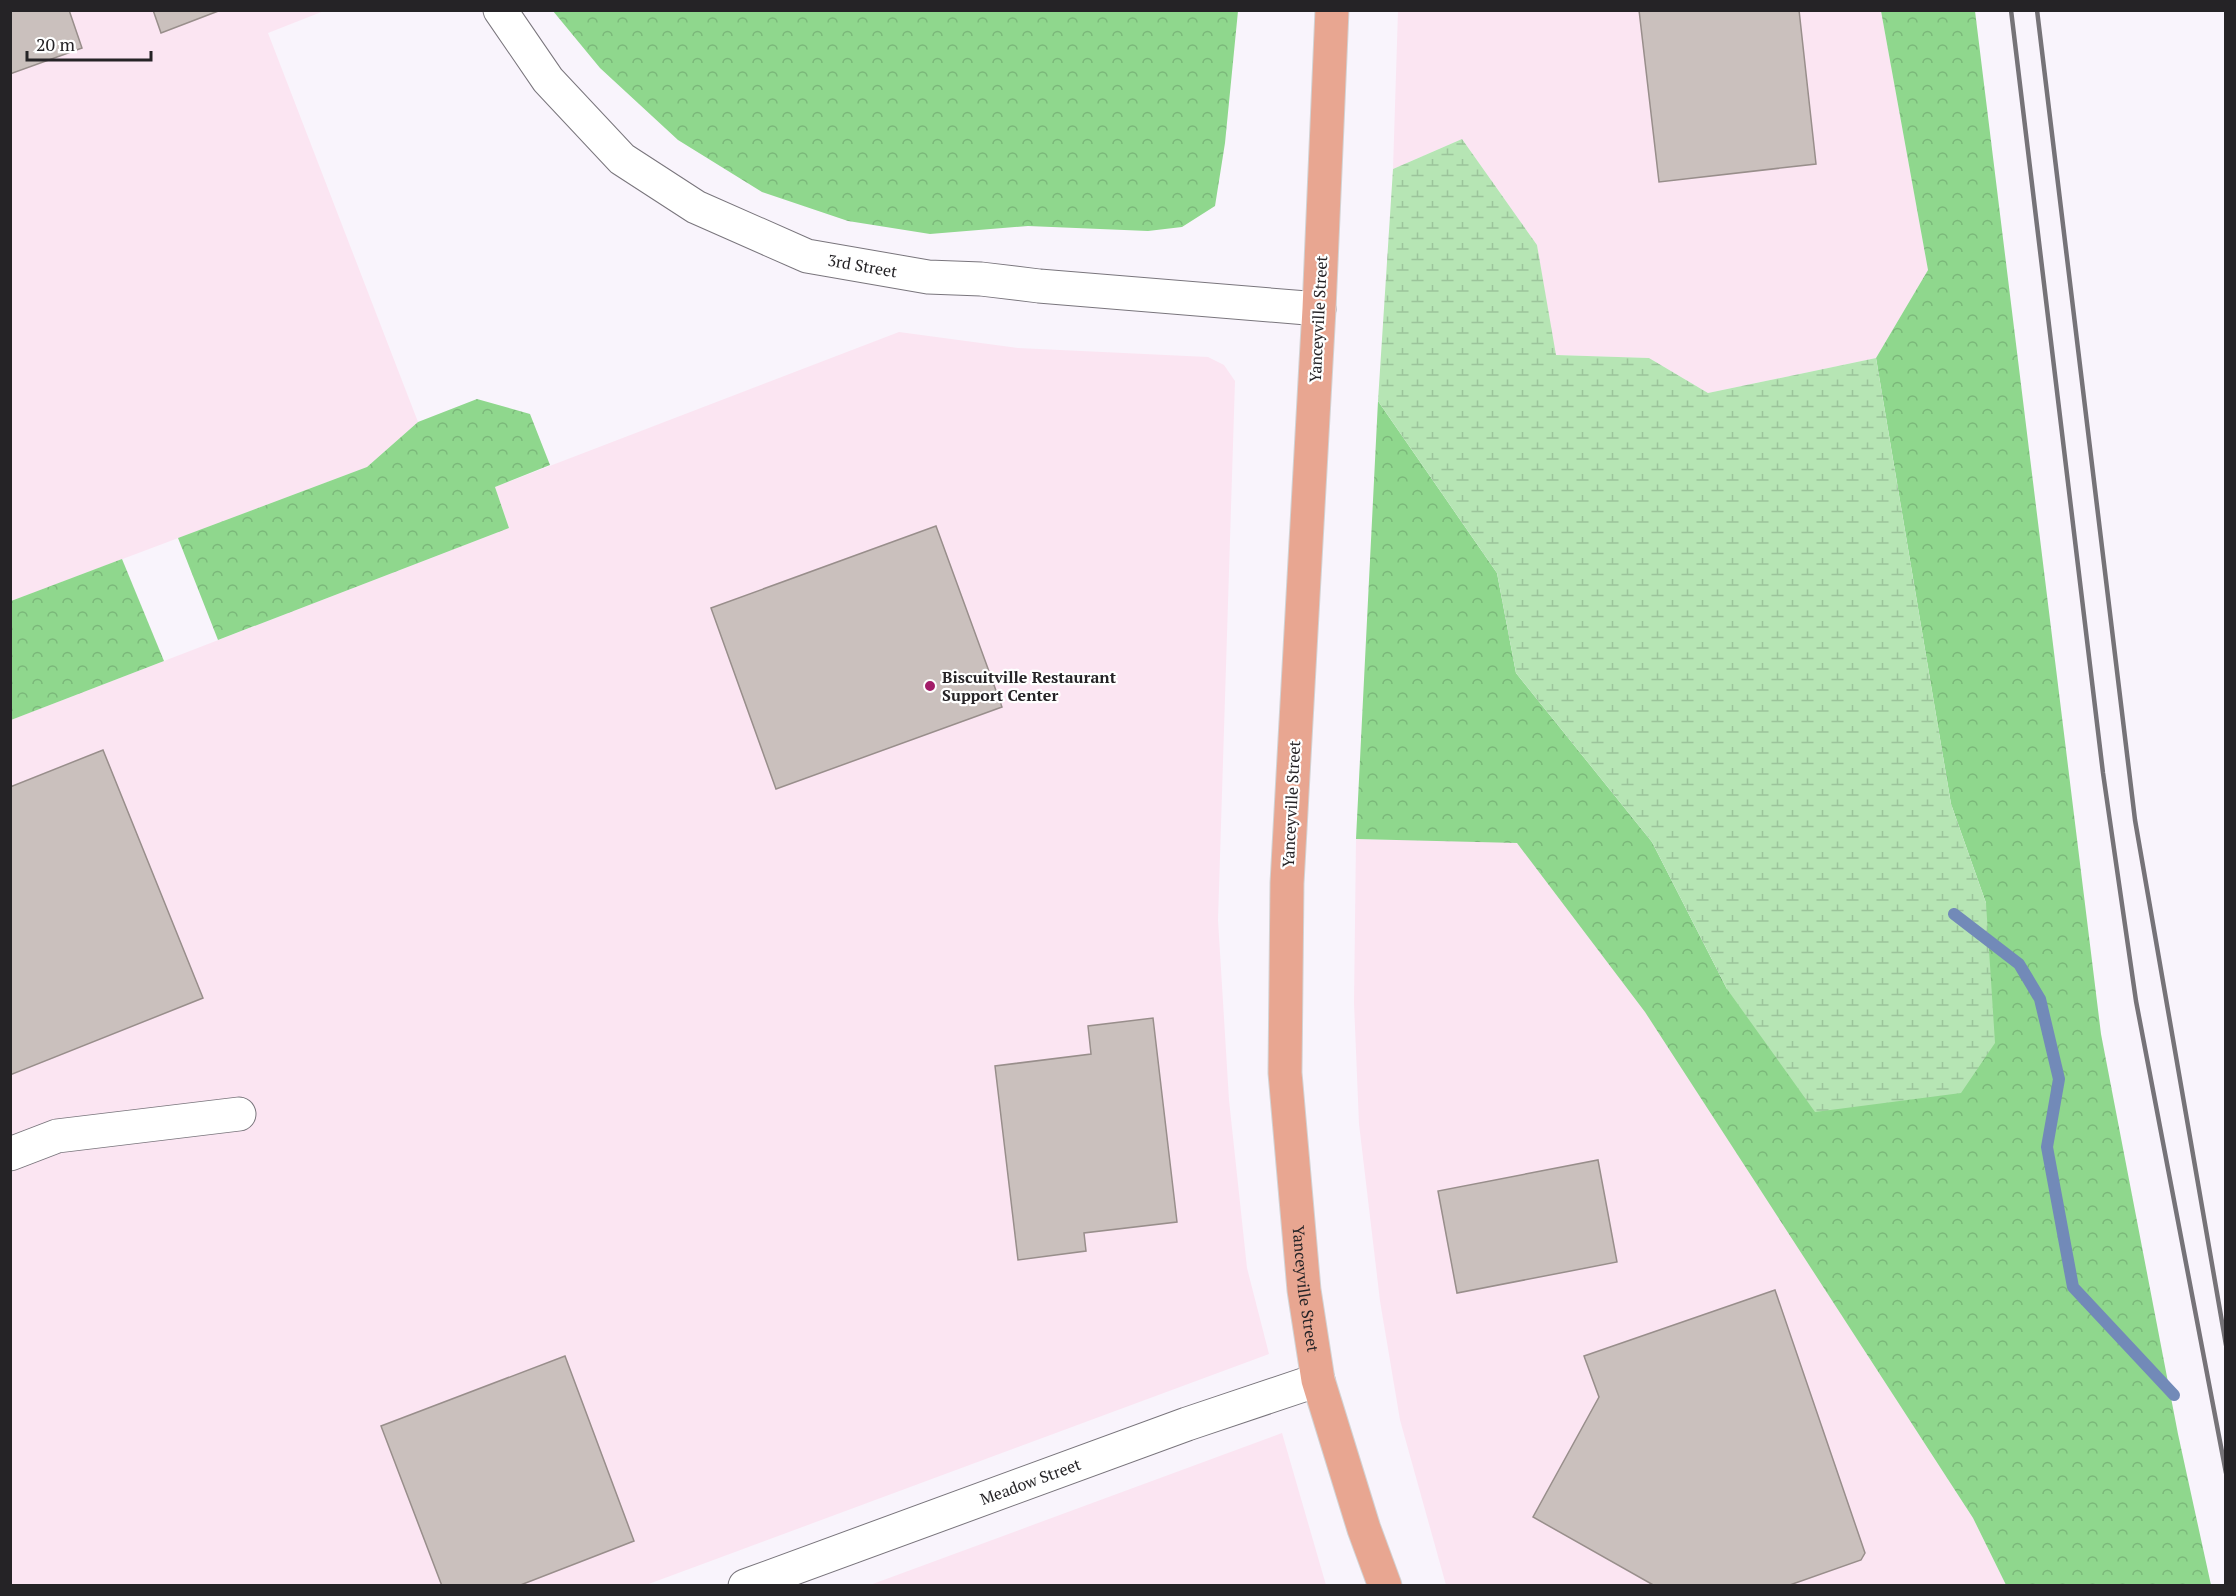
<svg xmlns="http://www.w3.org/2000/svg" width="2236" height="1596" viewBox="0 0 2236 1596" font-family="'PT Serif',serif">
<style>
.commercial{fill:#fbe5f2}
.forest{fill:url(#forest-crowns)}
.wetland{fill:url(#wetland-marsh)}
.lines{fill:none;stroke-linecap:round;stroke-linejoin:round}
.stream{stroke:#728ab8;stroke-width:12}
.building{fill:#cac0bd;stroke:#988e8b;stroke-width:1.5}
.minor-casing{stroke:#79757c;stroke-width:35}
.major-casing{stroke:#d3d3d4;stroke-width:35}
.minor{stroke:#fff;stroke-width:33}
.major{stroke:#e8a691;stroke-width:33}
.rail{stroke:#767378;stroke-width:4.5}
.poi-dot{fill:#a31d69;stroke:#fff;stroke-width:2}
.labels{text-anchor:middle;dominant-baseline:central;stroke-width:4.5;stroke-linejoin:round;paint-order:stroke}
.street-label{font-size:16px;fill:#252326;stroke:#fff}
.poi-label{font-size:16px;font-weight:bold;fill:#252326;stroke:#fff;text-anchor:start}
</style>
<defs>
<pattern id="forest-crowns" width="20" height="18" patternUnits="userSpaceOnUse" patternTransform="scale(1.5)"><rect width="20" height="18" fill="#8fd78d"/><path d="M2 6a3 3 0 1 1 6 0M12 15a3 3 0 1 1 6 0" fill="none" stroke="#7bb87a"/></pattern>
<pattern id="wetland-marsh" width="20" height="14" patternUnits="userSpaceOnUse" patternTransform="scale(1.5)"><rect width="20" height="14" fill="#b6e5b4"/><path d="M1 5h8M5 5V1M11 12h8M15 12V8" fill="none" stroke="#9cc49b"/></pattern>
</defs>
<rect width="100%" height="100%" fill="#f9f4fc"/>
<g class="commercial">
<path d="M11,11H324L268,33L418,422L367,467L11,601Z"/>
<path d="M1398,11H1881L1928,270L1876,358L1708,393L1649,358L1555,355L1537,245L1462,139L1393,169Z"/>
<path d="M899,332L1018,348L1208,357L1224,365L1235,381L1218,920L1229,1100L1247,1268L1269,1354L646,1585L11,1586V720L509,528L495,487Z"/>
<path d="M1356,839L1517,842L1645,1011L1973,1518L2006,1585H1446L1400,1420L1380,1301L1359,1124L1354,1003Z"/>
<path d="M1282,1433L1326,1585H870Z"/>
</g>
<g class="forest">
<path d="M553,11H1238L1225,143L1215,206L1182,227L1148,231L1028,226L930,234L848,221L762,192L678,140L600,68Z"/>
<path d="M1881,11H1975L2101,1034L2178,1434L2211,1585H2006L1973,1518L1645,1012L1517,843L1356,839L1378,401L1497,573L1516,673L1652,842L1727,989L1986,903L1951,804L1876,358L1928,270Z"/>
<path d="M477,399L530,414L550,465L495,487L509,528L218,640L178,538L367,467L418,422Z"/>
<path d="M122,559L164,661L11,720V601Z"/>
</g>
<path class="wetland" d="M1462,139L1537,245L1556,355L1649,358L1708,393L1876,358L1951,804L1986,903L1995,1043L1961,1093L1815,1112L1727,989L1652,842L1516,673L1497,573L1378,401L1393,169Z"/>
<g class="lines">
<path class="stream" d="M1954,914L2019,964L2040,999L2059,1079L2047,1147L2073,1287L2174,1395"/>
</g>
<g class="building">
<path d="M10,10H69L82,48L10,74Z"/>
<path d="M153,10H221L161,33Z"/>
<path d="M1639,10H1799L1816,164L1659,182Z"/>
<path d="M936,526L1002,707L776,789L711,608Z"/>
<path d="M103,750L203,998L10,1075V787Z"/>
<path d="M1153,1018L1177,1222L1084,1233L1086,1251L1018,1260L995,1066L1091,1054L1088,1026Z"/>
<path d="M1598,1160L1617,1262L1457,1293L1438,1191Z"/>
<path d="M1775,1290L1865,1553L1861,1560L1787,1586H1655L1533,1517L1599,1397L1584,1356Z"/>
<path d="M565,1356L634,1541L518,1586H442L381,1426Z"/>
</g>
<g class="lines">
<g class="minor-casing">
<g id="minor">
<path id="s1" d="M500,10L548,80L622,159L696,207L807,256L928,277L981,279L1039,286L1319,309"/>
<path d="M10,1154L57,1136L239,1114"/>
<path id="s2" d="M745,1586L1187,1424L1318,1380"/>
</g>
</g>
<g class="major-casing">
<g id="major">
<path id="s3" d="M1332,10L1319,309L1287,883L1285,1073L1304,1290L1318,1380L1364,1529L1385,1586"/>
</g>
</g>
<use href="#minor" class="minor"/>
<use href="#major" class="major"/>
<g class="rail">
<path d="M2011,10L2103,773L2136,1001L2226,1473"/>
<path d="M2037,10L2135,820L2226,1345"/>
</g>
</g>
<circle class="poi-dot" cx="930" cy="686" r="6"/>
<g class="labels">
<g class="street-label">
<text stroke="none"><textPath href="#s1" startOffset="459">3rd Street</textPath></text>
<text transform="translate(1318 319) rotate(-87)">Yanceyville Street</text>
<text transform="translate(1291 804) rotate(-87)">Yanceyville Street</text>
<text stroke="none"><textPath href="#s3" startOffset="1281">Yanceyville Street</textPath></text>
<text stroke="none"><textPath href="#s2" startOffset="304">Meadow Street</textPath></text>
</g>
<g class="poi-label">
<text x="942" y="677">Biscuitville Restaurant<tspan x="942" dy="18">Support Center</tspan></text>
</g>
</g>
<rect width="2236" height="1596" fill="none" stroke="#252326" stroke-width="24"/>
<path d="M27 51v9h124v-9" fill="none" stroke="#252326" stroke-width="3"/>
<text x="36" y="51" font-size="18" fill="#252326" stroke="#ffffff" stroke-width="4.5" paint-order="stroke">20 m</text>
</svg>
